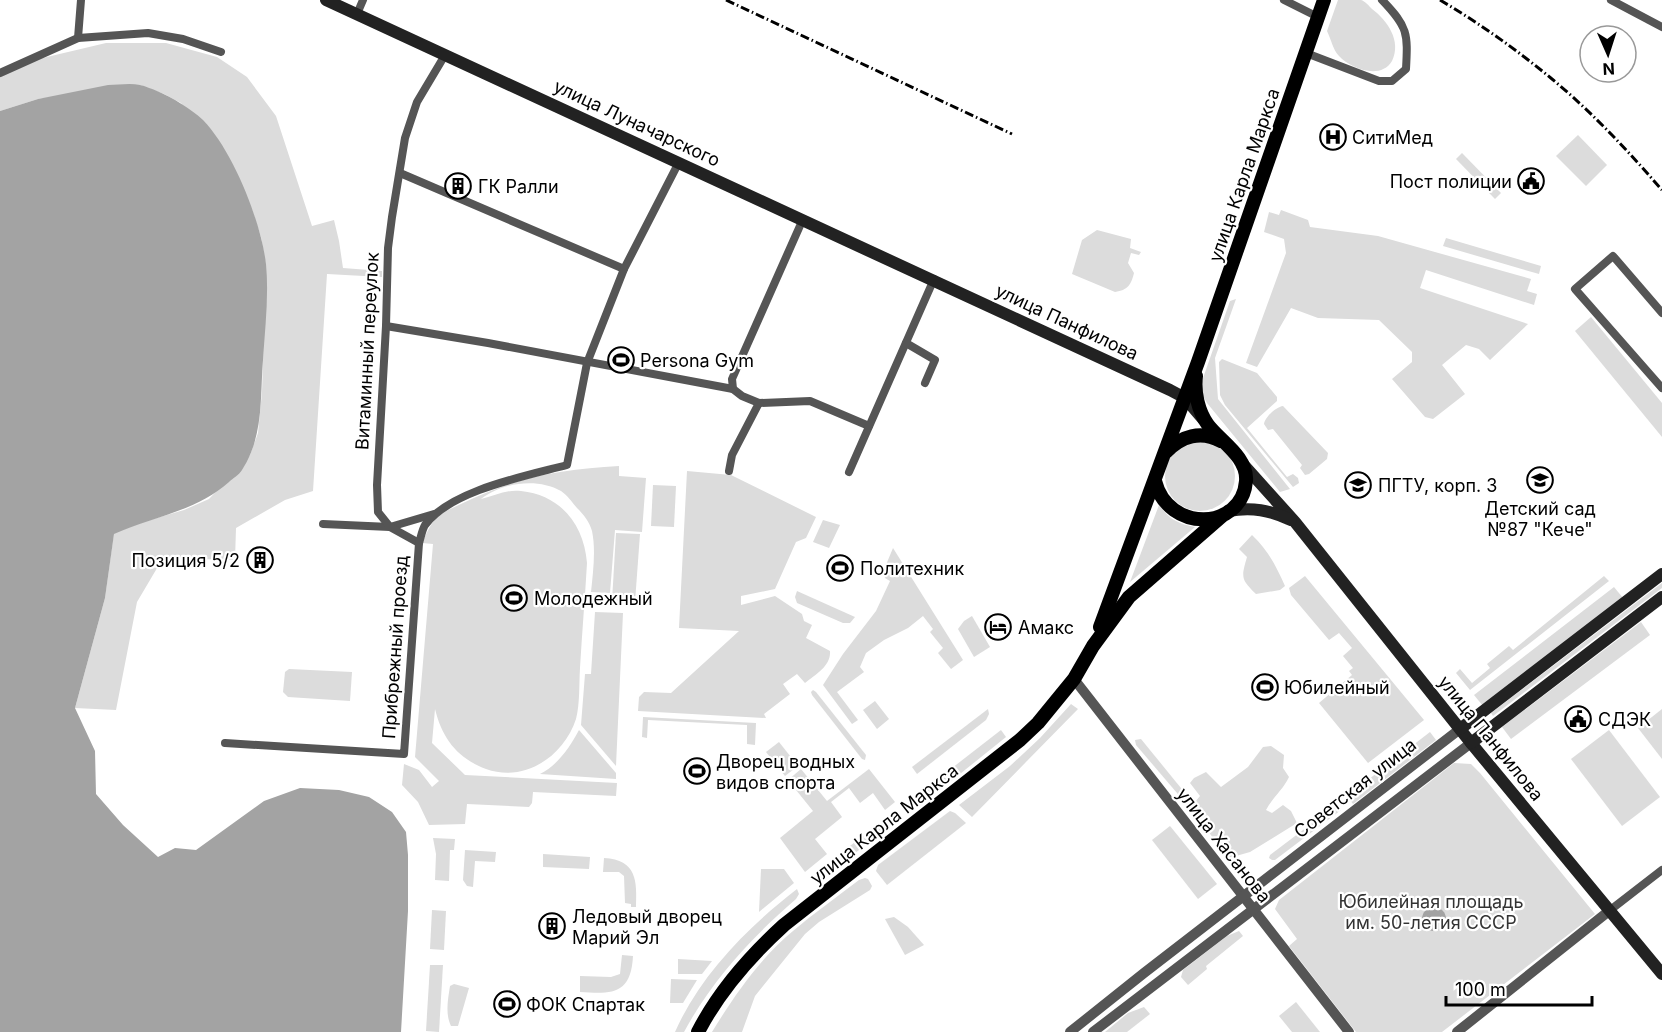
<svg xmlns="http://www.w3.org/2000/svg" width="1662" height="1032" viewBox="0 0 1662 1032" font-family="Inter,sans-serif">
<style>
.green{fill:#dcdcdc}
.water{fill:#a3a3a3}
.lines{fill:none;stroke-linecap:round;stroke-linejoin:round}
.minor{stroke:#555;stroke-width:8}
.tertiary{stroke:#555;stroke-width:10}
.secondary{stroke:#222;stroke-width:12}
.primary{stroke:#000;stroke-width:14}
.rail{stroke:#000;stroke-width:3;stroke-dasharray:9 3 1.5 3;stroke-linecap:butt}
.labels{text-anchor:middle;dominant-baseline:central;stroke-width:4.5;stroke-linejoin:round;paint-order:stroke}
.street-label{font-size:18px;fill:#000;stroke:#fff}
.poi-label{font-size:18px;fill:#000;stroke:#fff;text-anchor:start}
.park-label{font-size:18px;fill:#333;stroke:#fff}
</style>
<rect width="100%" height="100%" fill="#fff"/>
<g class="green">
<path d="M1338,0C1344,0 1355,0 1361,0C1365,1 1369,6 1372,9C1387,20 1402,41 1392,61C1381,80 1351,69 1339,56C1333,50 1331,39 1327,31Z"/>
<path d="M106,43H166L217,57L247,77L276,116L312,226L334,220L339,241L343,268L382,271V277L327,274L313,491L285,500L236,528L235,560L163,558L137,602L116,710L75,708L105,598L114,533L146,521L184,510L209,499L250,455L258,433L262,392L266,265L261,237L252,210L181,103L164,94L140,85L38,99L0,111V73L30,61Z"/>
<path d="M1578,135L1607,165L1586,186L1556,156Z"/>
<path d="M1462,153L1501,193L1495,199L1456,159Z"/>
<path d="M1281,210L1308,220L1310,227L1378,236L1531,279L1527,291L1537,294L1534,305L1426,270L1420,288L1528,324L1490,360L1479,349L1466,345L1442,365L1465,394L1433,419L1425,417L1392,379L1412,362V352L1379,320L1318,318L1291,308L1257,367L1246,363L1286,253L1284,239L1264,232L1269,212L1279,215Z"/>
<path d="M1097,230L1131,239L1130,248L1141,252L1139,255L1131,253L1128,263L1134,273C1131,285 1128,290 1115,292L1072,274L1082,240Z"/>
<path d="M1446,238L1541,266L1539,274L1443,246Z"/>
<path d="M1236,299L1215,358L1218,399L1290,489L1280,492L1207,403L1203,396L1202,381L1230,301Z"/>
<path d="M1591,317L1662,403V437L1575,331Z"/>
<path d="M1222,359L1257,373L1277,397V401L1247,428L1287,477L1293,474L1298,478L1299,483L1293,487L1225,405L1220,395L1219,362Z"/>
<path d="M1283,406L1328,453L1327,459L1309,474L1305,475L1300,468L1302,465L1273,429L1268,430L1264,424C1265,417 1276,407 1283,406Z"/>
<circle cx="1200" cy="476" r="35"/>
<path d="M619,466V476L646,478L642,532L615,530L610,593L591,592C593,573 596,550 592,531C589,521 584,515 577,508C572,502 567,495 561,491C537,477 501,483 481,499C494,496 507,489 521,491C561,495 584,525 587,563C585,598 582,633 580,668C579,684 580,704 576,719C564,756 525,783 486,769C457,758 442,738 435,709L432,743L465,775L617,783L616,796L533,792L532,803L529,807L467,804L465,824L429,825L418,802L402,785L404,764L419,770L432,787L439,781L415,757L433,544L422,543C426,535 431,521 439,516C446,510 455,507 463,503C516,477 562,469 619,466Z"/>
<path d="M687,471L731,475L816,517L806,538L796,542L775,589L741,596V605L775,596L802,614L804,621L812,625L806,638L830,651C831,666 816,674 805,683L797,674L783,684L790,694L764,714L766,718L638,711L639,697L644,692L671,693L739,631L679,628Z"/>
<path d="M653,485L676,486L674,527L651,526Z"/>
<path d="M1159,505C1169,519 1178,524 1195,527L1130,582Z"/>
<path d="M823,520L840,525L829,548L813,542Z"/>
<path d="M616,533L640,534L635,602L612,601Z"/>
<path d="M1252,535C1268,550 1276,566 1285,586L1280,590L1256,594C1241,579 1241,578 1247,557L1239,549Z"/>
<path d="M893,548L963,660L951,669L938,653L943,648L930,632L933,629L923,616L908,628L884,640L866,653L860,667L864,672L837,692L858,720L852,724L823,685L843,654L876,611L890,581L885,578L883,572Z"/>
<path d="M1305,576L1424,720L1368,763L1319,703L1352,675L1349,671L1353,668L1343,656L1352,648L1339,633L1329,640L1291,595L1289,588Z"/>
<path d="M1604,576L1609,581L1470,690L1456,673L1460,669L1472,683L1490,668L1487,664L1509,646L1513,650Z"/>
<path d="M1662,583V588L1493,716L1491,713Z"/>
<path d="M1614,587L1623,598L1483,706L1474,695Z"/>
<path d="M797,591L855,617L850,623H843L797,603L795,597Z"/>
<path d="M595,612L623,613L616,766L581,725L585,674H591Z"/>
<path d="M972,616L990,647L974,657L958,629L964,621Z"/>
<path d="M1641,622L1650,635L1511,739L1502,727Z"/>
<path d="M289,669L352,672L350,701L288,697L283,692L285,672Z"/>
<path d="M813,690L816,692L866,755L865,760L862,759L812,695L811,692Z"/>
<path d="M875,701L889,719L877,729L863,710Z"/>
<path d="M1071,704L1078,709L972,817L959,805L1010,766L1040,738Z"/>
<path d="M988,709L989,714L986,720L917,774L912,767Z"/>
<path d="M1662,709V759L1638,728Z"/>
<path d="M643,717L756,723L755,745L747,744V725L648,720L647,738L642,737Z"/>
<path d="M579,730L616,773V779L540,774C558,765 570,747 579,730Z"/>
<path d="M1001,730L1006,737L940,790L932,793L925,789Z"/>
<path d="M1609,730L1660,797L1622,826L1571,759Z"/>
<path d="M1430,732L1436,740L1353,804L1347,796Z"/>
<path d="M1141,739L1185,793L1188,798L1183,800L1136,745L1135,740Z"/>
<path d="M779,742L798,766L785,776L766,752Z"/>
<path d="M1271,746L1284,755L1283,768L1289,777C1283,790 1272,798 1266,810L1272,813L1283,805L1291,811L1297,823L1250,852L1229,858L1192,811L1195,802L1200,796L1190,783L1194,778L1206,772L1221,787L1248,767L1263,747Z"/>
<path d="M1454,763L1471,764L1480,773L1595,914L1442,1032H1356L1289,946L1297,939L1275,909L1279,900Z"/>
<path d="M801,769L827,801L869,769L895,802L885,810L873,793L860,803L849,788L831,802L842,817L815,839L827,854L805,872L780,838L813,811L788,780Z"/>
<path d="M1339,804L1341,810L1275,860H1272L1269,858L1270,855L1336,805Z"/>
<path d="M950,811L955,813L966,823L887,885L876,871L878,865Z"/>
<path d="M879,824L882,830L879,835L851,856H846L842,852Z"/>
<path d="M1170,826L1217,884L1198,899L1152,840Z"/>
<path d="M433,838L455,839L454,850H450L449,881L435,880L436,854Z"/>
<path d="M465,850L496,852L495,862L475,861L473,887L467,886L463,880Z"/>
<path d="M543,854L590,857L589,869L543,867Z"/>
<path d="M604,858C637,860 637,881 636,907H631V904L625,903L624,876L619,872H603Z"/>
<path d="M761,869H784L794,883L759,912Z"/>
<path d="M865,878L868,879L872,886L870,890L819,922L805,934L755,996L742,1032H712C734,996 760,958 793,931C814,913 837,897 859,880Z"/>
<path d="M797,889L799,894L796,899C751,938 712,980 684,1032H675C700,975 748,927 797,889Z"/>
<path d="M432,910L446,911L444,950L430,949Z"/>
<path d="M894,917L908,927L924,945L905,955L885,919Z"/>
<path d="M1239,931L1243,936L1206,966L1207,969L1188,985L1181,977L1183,970L1227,936Z"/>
<path d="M622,955L633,956C631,995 612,994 580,992V976L611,977L620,974Z"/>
<path d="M678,959L712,961L702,974H678Z"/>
<path d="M430,965H443L439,1032L426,1031Z"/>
<path d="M671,979L697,980L683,1003H670Z"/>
<path d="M454,984L469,988L458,1026H451C445,1014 448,999 450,986Z"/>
<path d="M1296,1002L1320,1032H1292L1279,1016Z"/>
<path d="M1144,1007L1150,1014L1127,1032H1105L1128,1013Z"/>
</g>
<g class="water">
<path d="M108,85C118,85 130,83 140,85C145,86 152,89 157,91C173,98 190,108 203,120C233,151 261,221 266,264C269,296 265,328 263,360C260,397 264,436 242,470C239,475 233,478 229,482C195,512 154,516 114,534L105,598L75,708L95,751L96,794L123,825L158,857L175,848L196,850L264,801L300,788L339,790L369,797L392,812L406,832L408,855V911L401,1032H0V111L38,99Z"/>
<circle cx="1434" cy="919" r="12"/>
</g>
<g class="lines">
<g class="minor">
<path d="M1284,0L1318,17"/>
<path d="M1611,0L1662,27"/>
<path d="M357,14L363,0"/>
<path d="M78,38L148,33L183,39L221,52"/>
<path d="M1306,53L1379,81H1392L1406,69C1408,33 1408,27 1382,0"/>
<path d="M0,73L78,38L81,0"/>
<path d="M400,173L624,269"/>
<path d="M1662,313L1613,256L1575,289L1662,388"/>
<path d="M386,326L488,343L733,389"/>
<path d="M906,343L935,360L925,383"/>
<path d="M759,403L810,401L869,426"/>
<path d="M729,471L732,455L759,403L742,396L733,389L732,379L803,219"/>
<path d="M849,472L934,279"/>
<path d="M323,524L390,527L434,514"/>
<path d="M419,543L390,527L378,512L377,485L386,326L388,248L392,217L405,138L417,102L445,55"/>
<path d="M225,743L404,754L419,543C421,537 422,530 425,525C451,490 526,476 567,465L587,363L624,269L679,162"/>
<path d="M1609,911L1662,870"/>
</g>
<g class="tertiary">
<path d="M1074,679L1349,1032"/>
<path d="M1070,1032L1144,973L1460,729"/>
<path d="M1093,1032L1471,743"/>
<path d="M1457,1032L1609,911"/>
</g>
<g class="secondary">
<path d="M326,0L1170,390L1185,398L1203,419"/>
<path d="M1242,463L1295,522L1471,743L1662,974"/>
<path d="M1228,511C1252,507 1270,510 1291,520"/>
<path d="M1460,729L1662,574"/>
<path d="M1471,743L1662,597"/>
</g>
<g class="primary">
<path d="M1166,452C1181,436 1201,430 1221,441"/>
<path d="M1155,481C1168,533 1242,531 1246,481C1248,457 1220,441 1208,425C1198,411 1194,392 1196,376"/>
<path d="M1100,627L1198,362L1324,0"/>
<path d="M698,1032C719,991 750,956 784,925L1020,740L1038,723L1074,679L1093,646L1129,597L1222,516"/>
</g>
<g class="rail">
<path d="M726,0L1012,134"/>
<path d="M1440,0C1479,23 1517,50 1552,79C1592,112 1628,151 1662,190"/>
</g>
</g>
<defs>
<g id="hospital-ring" transform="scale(1.35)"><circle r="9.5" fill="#fff" stroke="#000" stroke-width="1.5"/><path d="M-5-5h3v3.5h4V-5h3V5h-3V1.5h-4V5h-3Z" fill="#000"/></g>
<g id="civic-ring" transform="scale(1.35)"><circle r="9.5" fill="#fff" stroke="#000" stroke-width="1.5"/><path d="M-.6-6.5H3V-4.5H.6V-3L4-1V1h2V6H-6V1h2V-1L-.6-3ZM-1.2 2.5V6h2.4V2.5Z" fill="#000"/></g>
<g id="building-ring" transform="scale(1.35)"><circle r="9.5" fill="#fff" stroke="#000" stroke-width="1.5"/><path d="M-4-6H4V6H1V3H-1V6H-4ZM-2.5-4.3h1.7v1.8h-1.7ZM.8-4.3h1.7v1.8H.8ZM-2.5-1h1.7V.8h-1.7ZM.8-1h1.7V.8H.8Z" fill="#000"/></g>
<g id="stadium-ring" transform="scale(1.35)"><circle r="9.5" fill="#fff" stroke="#000" stroke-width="1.5"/><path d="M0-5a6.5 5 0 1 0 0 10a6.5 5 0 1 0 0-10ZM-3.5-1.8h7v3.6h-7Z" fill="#000"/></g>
<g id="school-ring" transform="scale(1.35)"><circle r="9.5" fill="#fff" stroke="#000" stroke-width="1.5"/><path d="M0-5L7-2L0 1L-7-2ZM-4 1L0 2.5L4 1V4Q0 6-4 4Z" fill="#000"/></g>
<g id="university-ring" transform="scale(1.35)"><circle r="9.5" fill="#fff" stroke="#000" stroke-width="1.5"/><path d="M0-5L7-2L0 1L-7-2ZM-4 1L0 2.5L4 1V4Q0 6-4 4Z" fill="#000"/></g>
<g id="hotel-ring" transform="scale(1.35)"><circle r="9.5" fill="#fff" stroke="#000" stroke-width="1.5"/><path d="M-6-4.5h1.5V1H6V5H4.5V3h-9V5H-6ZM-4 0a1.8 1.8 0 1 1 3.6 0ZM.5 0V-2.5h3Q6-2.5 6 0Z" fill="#000"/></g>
</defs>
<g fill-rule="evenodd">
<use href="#hospital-ring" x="1333" y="137"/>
<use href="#civic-ring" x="1531" y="181"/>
<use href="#building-ring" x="458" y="186"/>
<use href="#stadium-ring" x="621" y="360"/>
<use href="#school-ring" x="1540" y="480"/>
<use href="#university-ring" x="1358" y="485"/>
<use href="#building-ring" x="260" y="560"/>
<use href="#stadium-ring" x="840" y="568"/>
<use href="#stadium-ring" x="514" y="598"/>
<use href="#hotel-ring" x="998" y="627"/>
<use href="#stadium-ring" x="1265" y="687"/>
<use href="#civic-ring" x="1578" y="719"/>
<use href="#stadium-ring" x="697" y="771"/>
<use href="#building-ring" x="552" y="926"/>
<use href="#stadium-ring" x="507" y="1004"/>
</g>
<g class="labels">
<g class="street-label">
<text transform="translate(637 123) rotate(25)">улица Луначарского</text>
<text transform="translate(1244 175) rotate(-71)">улица Карла Маркса</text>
<text transform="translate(1067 322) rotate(25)">улица Панфилова</text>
<text transform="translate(367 351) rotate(-87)">Витаминный переулок</text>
<text transform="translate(395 647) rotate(-86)">Прибрежный проезд</text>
<text transform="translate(1491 738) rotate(51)">улица Панфилова</text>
<text transform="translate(1355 788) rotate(-38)">Советская улица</text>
<text transform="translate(884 824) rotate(-38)">улица Карла Маркса</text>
<text transform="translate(1224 845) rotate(52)">улица Хасанова</text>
</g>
<g class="poi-label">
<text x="1352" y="137">СитиМед</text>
<text x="1512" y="181" text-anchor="end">Пост полиции</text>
<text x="478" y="186">ГК Ралли</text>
<text x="640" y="360">Persona Gym</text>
<text x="1378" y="485">ПГТУ, корп. 3</text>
<text x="1540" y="508" text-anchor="middle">Детский сад<tspan x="1540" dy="21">№87 "Кече"</tspan></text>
<text x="240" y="560" text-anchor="end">Позиция 5/2</text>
<text x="860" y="568">Политехник</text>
<text x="534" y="598">Молодежный</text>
<text x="1018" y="627">Амакс</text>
<text x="1284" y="687">Юбилейный</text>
<text x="1598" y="719">СДЭК</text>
<text x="716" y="761">Дворец водных<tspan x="716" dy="21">видов спорта</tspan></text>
<text x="572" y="916">Ледовый дворец<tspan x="572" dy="21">Марий Эл</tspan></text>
<text x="526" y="1004">ФОК Спартак</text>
</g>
<g class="park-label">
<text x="1431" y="901">Юбилейная площадь<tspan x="1431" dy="21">им. 50-летия СССР</tspan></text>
</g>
</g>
<g transform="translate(1608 54) rotate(177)"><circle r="28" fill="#ffffff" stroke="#999999" stroke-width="1.5"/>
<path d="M0-4.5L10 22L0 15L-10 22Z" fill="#000000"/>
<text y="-9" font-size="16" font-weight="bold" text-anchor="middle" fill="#000000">N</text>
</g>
<path d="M1446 996v9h146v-9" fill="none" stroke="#000000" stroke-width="3"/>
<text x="1455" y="996" font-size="18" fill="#000000" stroke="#ffffff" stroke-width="4.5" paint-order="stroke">100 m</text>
</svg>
